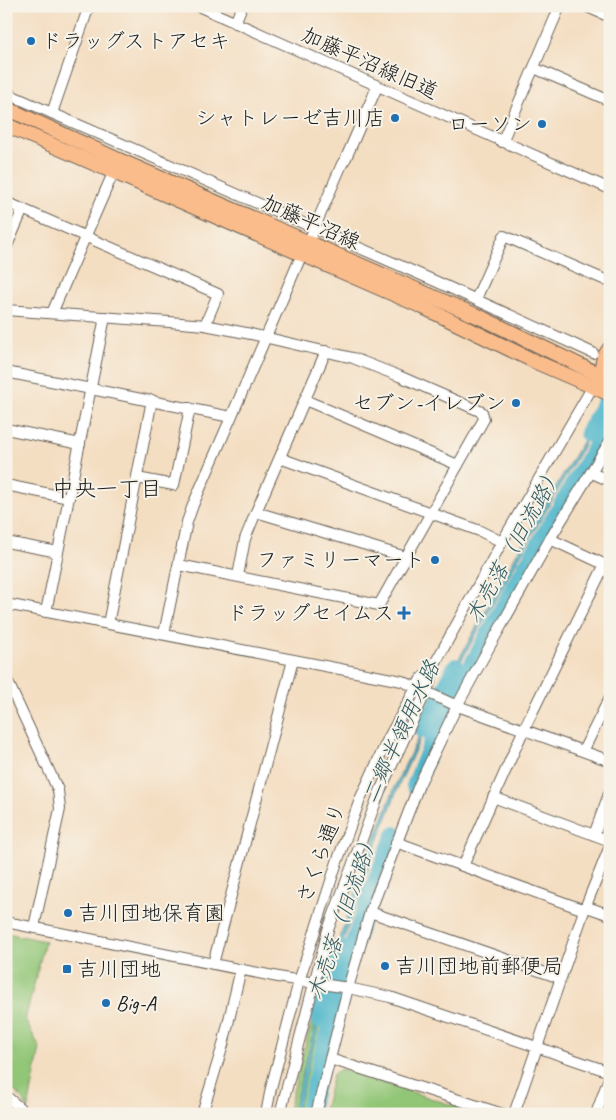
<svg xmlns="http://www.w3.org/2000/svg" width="616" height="1120" viewBox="0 0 616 1120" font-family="Caveat,'Klee One',sans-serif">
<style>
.green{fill:#92c677;stroke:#57714a}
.water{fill:#4db6cb;stroke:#346974}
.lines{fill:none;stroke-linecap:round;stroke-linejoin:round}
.river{stroke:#4db6cb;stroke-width:18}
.minor-casing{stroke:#686056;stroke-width:12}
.major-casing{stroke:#686056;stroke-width:16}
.minor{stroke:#fff;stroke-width:10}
.major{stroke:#fabc8b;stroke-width:14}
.poi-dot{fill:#1f6fb2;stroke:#f7f3e8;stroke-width:2}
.labels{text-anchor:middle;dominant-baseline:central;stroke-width:4;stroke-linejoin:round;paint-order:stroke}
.poi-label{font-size:21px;fill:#1c1c1c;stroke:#f7f3e8;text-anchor:start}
.street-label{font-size:21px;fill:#1c1c1c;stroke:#f7f3e8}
.neighbourhood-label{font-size:22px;fill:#1c1c1c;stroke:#f7f3e8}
.water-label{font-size:22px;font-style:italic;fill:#305a62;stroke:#f7f3e8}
</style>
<rect width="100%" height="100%" fill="#f7f3e8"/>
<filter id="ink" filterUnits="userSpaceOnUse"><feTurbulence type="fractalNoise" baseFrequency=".02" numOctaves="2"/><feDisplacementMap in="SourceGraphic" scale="10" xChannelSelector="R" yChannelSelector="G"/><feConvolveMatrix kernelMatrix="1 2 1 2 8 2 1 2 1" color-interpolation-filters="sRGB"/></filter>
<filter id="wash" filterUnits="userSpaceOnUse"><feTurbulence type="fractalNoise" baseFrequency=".0096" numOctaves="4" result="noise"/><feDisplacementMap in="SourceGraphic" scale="20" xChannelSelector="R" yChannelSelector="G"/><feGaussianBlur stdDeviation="1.12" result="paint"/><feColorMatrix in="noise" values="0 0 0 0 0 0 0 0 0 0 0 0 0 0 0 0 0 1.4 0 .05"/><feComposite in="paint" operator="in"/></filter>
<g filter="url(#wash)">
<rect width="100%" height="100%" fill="#f4dec2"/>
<g class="green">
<path d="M6,933L45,941L25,1020L40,1048L28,1109C22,1100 18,1090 6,1087Z"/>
<path d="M319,993L343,996L313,1114H287Z"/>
<path d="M341,1069L479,1114H323L333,1074Z"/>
</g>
<g class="water">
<path d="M599,413H602L521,554L446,688H443L517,553Z"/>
<path d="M432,708L434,709L399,785L373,854L333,971L329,969L369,853L396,784Z"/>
<path d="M323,996H326L296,1114H292Z"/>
</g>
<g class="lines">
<g class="river">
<path d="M588,433L610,395"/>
<path d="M423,730L456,667"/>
<path d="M415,786L436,733L512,591L610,422"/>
<path d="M319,1019L329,976L339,948"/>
<path d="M308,1114L343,976L371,893L395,835"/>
</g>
</g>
</g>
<g filter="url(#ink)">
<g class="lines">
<g class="minor-casing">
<g id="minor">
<path d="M198,6L610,189"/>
<path d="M585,6L610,17"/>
<path d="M235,23L242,6"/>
<path d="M534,68L610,101"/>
<path d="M6,93L435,281L593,353"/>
<path d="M52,113L89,6"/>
<path d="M502,142L560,6"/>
<path d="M6,202L218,294L205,325"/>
<path d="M308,243L342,164L346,158L377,87"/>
<path d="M6,248L23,209"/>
<path d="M476,299L504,236L610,282"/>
<path d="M6,310L169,322L205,325L251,334L353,358L399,376L482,412L484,419L406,557"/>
<path d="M52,313L114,171"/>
<path d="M6,372L231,417"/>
<path d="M305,400L458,465"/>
<path d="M6,429L80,444"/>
<path d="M280,458L480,531L502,542"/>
<path d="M592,473L610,481"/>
<path d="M137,478L174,485L190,408"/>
<path d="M6,485L69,498"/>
<path d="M256,512L326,351"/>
<path d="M550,539L610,567"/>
<path d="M6,542L58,552"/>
<path d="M179,565L379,605L406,557L256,512L245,539L238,576"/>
<path d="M6,604L402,681L455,705L610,761"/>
<path d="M46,612L105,317"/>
<path d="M108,624L152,400"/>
<path d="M164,634L187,522L193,505L302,254"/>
<path d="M6,678L58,790L60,809L34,927"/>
<path d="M583,751L610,697"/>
<path d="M493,797L610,841"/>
<path d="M594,835L610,791"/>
<path d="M396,842L579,908H590L610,915"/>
<path d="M463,866L524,729L605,564"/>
<path d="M370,912L560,978"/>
<path d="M6,922L283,978L348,988L390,997L610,1072"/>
<path d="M213,964L293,660"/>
<path d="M330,1059L503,1114"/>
<path d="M6,1096L21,1109V1114"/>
<path d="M202,1114L223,1045L241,969"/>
<path d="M266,1114L271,1088L299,981L337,862L361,797L388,739L421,679L432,669"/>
<path d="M280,1114L328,930L380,791L430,683L432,669L502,542L593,386"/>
<path d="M316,1114L348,988L370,912L419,785L457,706L482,660L550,539L610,441"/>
<path d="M514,1114L585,908L610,846"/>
<path d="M596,1114L610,1075"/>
</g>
</g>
<g class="major-casing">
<g id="major">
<path d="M6,108L119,160L484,319L610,380"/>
<path d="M6,125L423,307L536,362L610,394"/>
<path d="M600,375L604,357L610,348"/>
</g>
</g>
<use href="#minor" class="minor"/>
<use href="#major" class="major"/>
</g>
</g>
<g class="poi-dot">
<circle cx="31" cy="41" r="5"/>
<circle cx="395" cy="118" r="5"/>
<circle cx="542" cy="124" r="5"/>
<circle cx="516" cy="403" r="5"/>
<circle cx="435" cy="560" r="5"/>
<path d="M401.5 605.5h5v5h5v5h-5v5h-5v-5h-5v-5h5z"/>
<circle cx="68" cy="913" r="5"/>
<circle cx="385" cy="966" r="5"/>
<rect x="62" y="964" width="10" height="10" rx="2.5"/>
<circle cx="106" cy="1003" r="5"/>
</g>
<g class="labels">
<g class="poi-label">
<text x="41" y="41">ドラッグストアセキ</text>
<text x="385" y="118" text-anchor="end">シャトレーゼ吉川店</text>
<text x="532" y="124" text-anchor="end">ローソン</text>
<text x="506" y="403" text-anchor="end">セブン-イレブン</text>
<text x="425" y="560" text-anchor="end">ファミリーマート</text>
<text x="394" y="613" text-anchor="end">ドラッグセイムス</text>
<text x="78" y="913">吉川団地保育園</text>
<text x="395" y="966">吉川団地前郵便局</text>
<text x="77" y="969">吉川団地</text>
<text x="116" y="1003">Big-A</text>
</g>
<g class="street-label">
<text transform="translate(370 63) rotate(24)">加藤平沼線旧道</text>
<text transform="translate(311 222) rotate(24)">加藤平沼線</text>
<text transform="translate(321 853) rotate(-70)">さくら通り</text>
</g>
<g class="neighbourhood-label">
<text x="107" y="489">中央一丁目</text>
</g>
<g class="water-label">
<text transform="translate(514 545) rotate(-61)">木売落（旧流路）</text>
<text transform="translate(401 732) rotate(-65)">二郷半領用水路</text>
<text transform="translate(343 916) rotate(-71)">木売落（旧流路）</text>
</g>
</g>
<rect width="616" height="1120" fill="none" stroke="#f7f3e8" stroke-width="25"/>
</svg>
